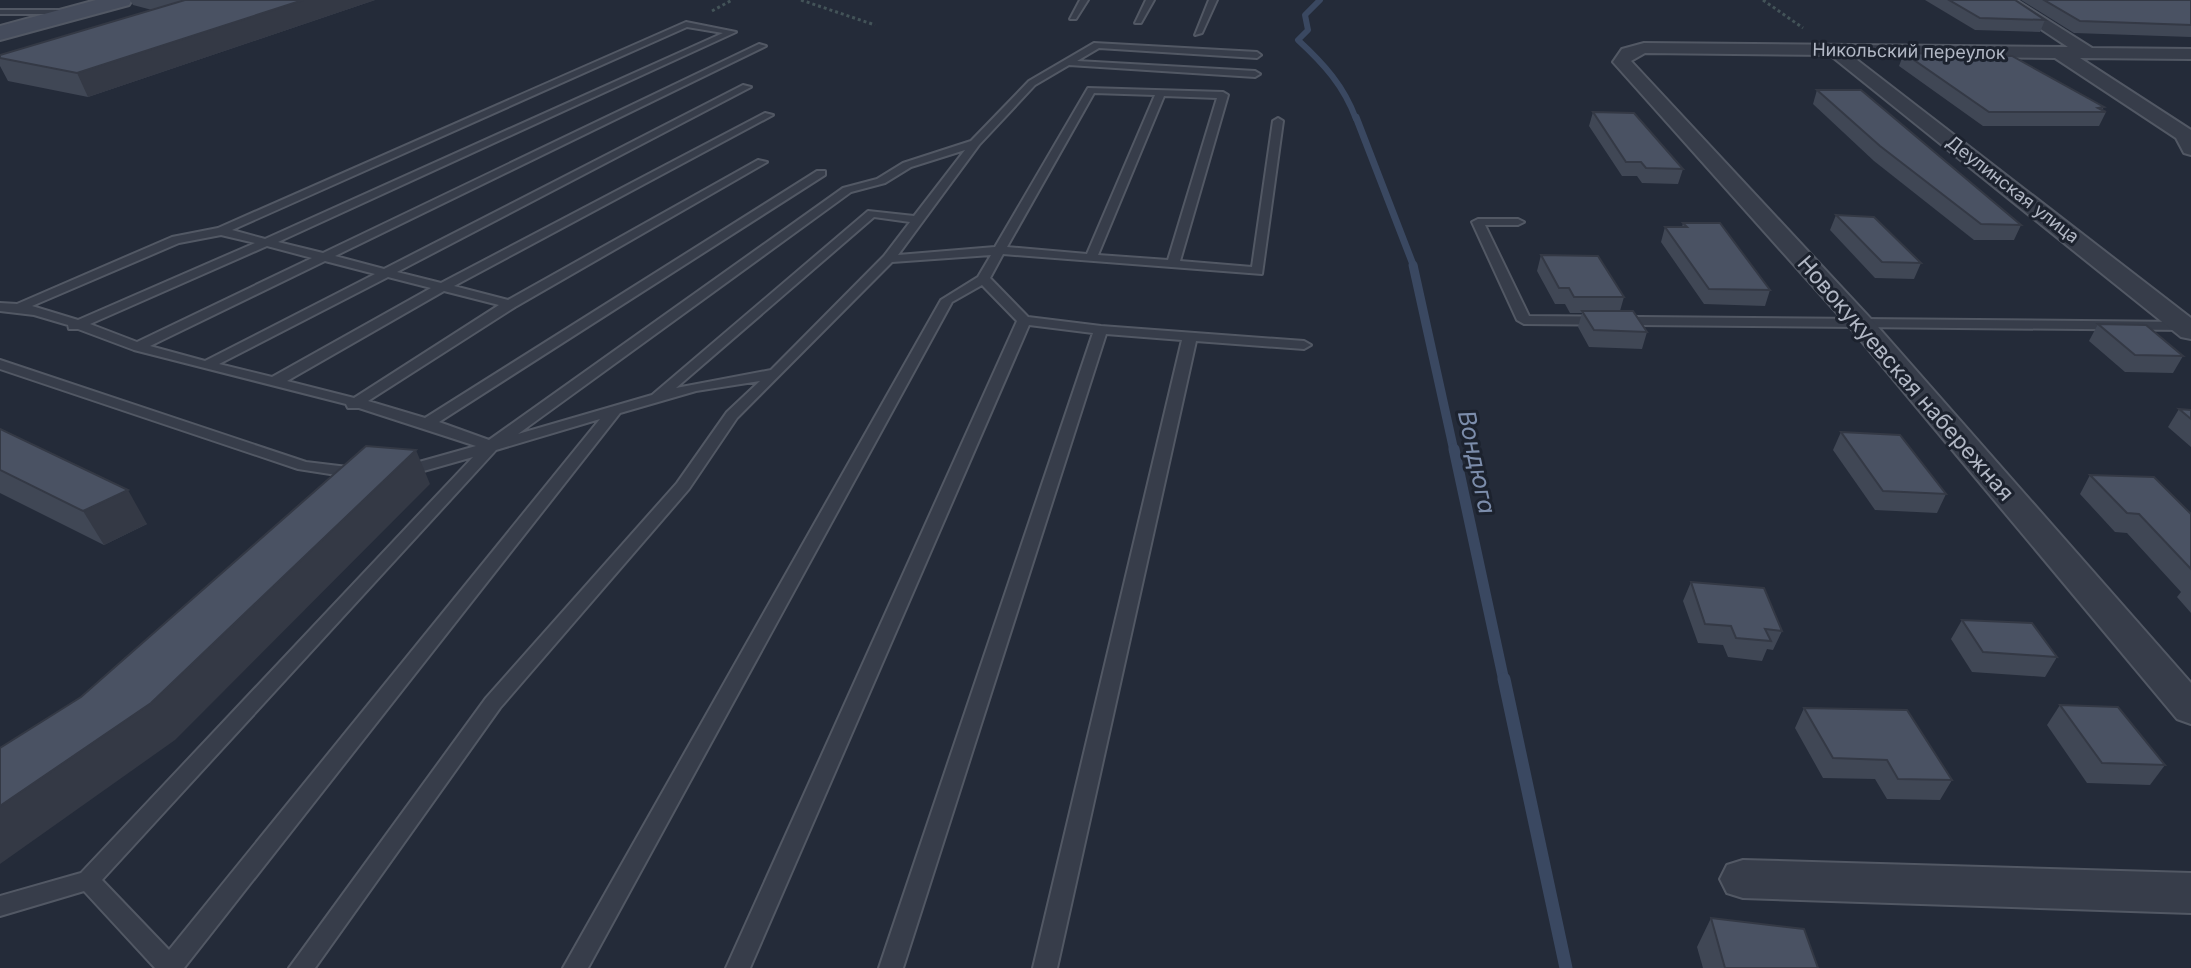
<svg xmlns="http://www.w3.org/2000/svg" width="2191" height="968" viewBox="0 0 2191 968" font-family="Inter,sans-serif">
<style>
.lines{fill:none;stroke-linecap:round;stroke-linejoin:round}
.stream-far4{stroke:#3a4861;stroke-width:6}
.stream-far3{stroke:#3a4861;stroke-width:7}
.stream-far2{stroke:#3a4861;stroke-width:9}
.stream-far1{stroke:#3a4861;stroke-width:11}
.stream{stroke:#3a4861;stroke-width:13}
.lane-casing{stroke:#525864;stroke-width:4}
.street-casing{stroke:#525864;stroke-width:4}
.secondary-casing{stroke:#525864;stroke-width:4}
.path{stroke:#435358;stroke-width:3;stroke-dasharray:3 3;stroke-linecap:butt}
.lane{fill:#373d4a;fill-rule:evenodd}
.street{fill:#373d4a;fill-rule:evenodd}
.secondary{fill:#454c5c;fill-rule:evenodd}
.wall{fill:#404755}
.shaded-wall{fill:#343945}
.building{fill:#4a5263;stroke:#343945;stroke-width:2}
.labels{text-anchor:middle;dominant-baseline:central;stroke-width:6;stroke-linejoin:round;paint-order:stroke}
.far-street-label{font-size:18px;fill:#b2b8c5;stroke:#1c222e}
.street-label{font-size:22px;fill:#b2b8c5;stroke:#1c222e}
.water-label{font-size:24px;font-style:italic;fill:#7c8dab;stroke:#1c222e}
</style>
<rect width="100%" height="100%" fill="#242b39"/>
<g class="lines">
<path class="stream-far4" d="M1320,0L1305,15L1308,30L1298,40C1324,64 1344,86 1356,119"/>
<path class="stream-far3" d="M1356,117L1414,267"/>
<path class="stream-far2" d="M1413,265L1454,451"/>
<path class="stream-far1" d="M1454,449L1504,681"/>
<path class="stream" d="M1504,679L1566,968"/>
<g class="lane-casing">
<g id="lane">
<path d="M1080,0H1088L1076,19H1070Z"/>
<path d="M1146,0H1154L1141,23H1135Z"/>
<path d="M1209,0H1217L1202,33L1195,35Z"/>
<path d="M0,10H70L74,12L70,14H0Z"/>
<path d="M686,22L736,32L278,242L323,253L759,44L766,46L335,256L384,269L743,85L751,87L397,272L441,283L765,113L773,115L454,286L508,300L758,160L767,162L515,307L368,401L425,418L817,171H825V175L439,422L489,440L843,188L877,179L903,163L971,141L1029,81L1094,43L1257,52L1261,55L1257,58L1099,48L1077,61L1255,71L1260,74L1255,77L1069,65L1035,85L979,145L898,255L995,247L1088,88L1223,92L1228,95L1180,261L1252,267L1273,121L1278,118L1283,121L1262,274L1003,254L990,278L1028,317L1101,326L1304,341L1311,345L1304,349L1196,341L1057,968H1033L1182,340L1106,334L903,968H879L1093,333L1029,325L750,968H726L1017,321L982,285L952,302L588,968H563L941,300L978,277L991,255L892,262L737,418L689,489L500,708L315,968H289L486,698L677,483L727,412L760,381L696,391L620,413L184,968H155L84,891L0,916V896L81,873L473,457L420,472L397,471L395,468L397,465L419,462L476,446L359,408H348L346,404L134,350L78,329H69L68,325L34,315L0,311V303L17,304L172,237L218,228ZM687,27L723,33L265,239L232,230ZM1094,93L1155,95L1087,254L1007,247ZM1164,96L1217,98L1168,260L1098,255ZM965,150L914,216L868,211L652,395L518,434L851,192L885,183L911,167ZM874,217L910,222L884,256L771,370L676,388ZM221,235L255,243L78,320L32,306L179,243ZM267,246L312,258L137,342L90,324ZM325,261L375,274L205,361L150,346ZM388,277L431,288L272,377L219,364ZM444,291L499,305L354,398L287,381ZM600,419L169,950L102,880L496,450Z"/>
<path d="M1478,219H1518L1524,222L1518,225H1485L1529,316L2185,322L2190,323L2191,327L2185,330L1524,324L1517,320L1472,222Z"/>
<path d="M0,360L306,462L356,468L364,473L356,478L298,469L0,369Z"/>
</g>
</g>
<g class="street-casing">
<g id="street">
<path d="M1997,0H2016L2092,48L2191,49V59L2080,58L2191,130V155L2184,153L2176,138L2055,58L1852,56L2191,318V339L2181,337L1830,55L1645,53L1631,61L1871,319L2191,683V724L2177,719L1853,331L1613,62L1622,49L1644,43L2068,47Z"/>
<path d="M1743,860L2191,873V913L1743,898L1727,893L1720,879L1727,865Z"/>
</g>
</g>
<g class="secondary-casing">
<path id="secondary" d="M96,0H132L129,5L0,40V26Z"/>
</g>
<g class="path">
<path d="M801,0L875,25"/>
<path d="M1763,0L1803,28"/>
<path d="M712,11L732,0"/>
</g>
<use href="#lane" class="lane"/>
<use href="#street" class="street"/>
<use href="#secondary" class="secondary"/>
</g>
<g class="wall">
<path d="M130,0H375L88,97L8,81L0,66V55L152,10L133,5Z"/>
<path d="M1925,0H2015L2045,20L2040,32L1975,30Z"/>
<path d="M2021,0H2191V37L2074,33Z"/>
<path d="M1904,53L2104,107L2102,110L2106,112L2099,126H1983L1899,66Z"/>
<path d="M1817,90L2021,225L2014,240H1974L1874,161L1813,104Z"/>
<path d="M1593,112L1683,169L1678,184L1642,183L1637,176H1622L1589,126Z"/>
<path d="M1836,215L1921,263L1914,279L1875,278L1830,230Z"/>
<path d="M1683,223L1770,290L1765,306L1704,304L1661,242L1665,227H1682Z"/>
<path d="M1541,255L1624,297L1620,311L1647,332L1642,349L1589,347L1578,327L1582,313H1570L1565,304H1555L1537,271Z"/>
<path d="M2098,324L2183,356L2173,373L2125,372L2089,341Z"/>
<path d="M2179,409L2191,410V447L2168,427Z"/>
<path d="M0,429L147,524L104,545L0,493Z"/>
<path d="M1841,432L1946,494L1937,513L1875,510L1833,450Z"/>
<path d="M2090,475L2191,514V613L2177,597L2181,592L2127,533L2115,532L2080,494Z"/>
<path d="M1691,582L1782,631L1773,650L1767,649L1762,661L1728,657L1723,645L1698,643L1683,601Z"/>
<path d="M1962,620L2057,657L2045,677L1972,672L1951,639Z"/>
<path d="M2060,705L2165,765L2150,785L2087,783L2047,725Z"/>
<path d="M1804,708L1952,780L1940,800L1887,799L1875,779L1823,778L1795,728Z"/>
<path d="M1711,918L1818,968H1703L1697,947Z"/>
</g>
<g class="shaded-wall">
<path d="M303,0H375L88,97L77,73Z"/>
<path d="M416,450L430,484L175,740L0,864V806Z"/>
<path d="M128,490L147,524L104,545L83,511Z"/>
</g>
<g class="building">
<path d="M185,0H303L77,73L0,58V55Z"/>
<path d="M1949,0H2015L2045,20L1980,18Z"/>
<path d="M2044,0H2191V25L2080,21Z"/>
<path d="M1904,53L2012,56L2104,107L2098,108L2106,112H1989Z"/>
<path d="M1817,90H1861L2021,225L1981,224L1880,146Z"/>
<path d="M1593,112L1634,113L1683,169L1646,168L1641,162H1626Z"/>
<path d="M1836,215L1874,217L1921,263L1882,262Z"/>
<path d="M1683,223H1720L1770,290L1709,289L1665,227H1687Z"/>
<path d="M1541,255L1598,256L1624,297H1574L1569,288H1559Z"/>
<path d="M1582,311H1633L1647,332L1594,330Z"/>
<path d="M2098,324L2146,325L2183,356L2135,355Z"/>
<path d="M2179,409L2191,410V419Z"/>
<path d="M0,429L128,490L83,511L0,470Z"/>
<path d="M1841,432L1900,435L1946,494L1883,491Z"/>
<path d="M366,446L416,450L151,703L0,806V748L81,697Z"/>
<path d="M2090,475L2154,477L2191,514V569L2139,514L2127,513Z"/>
<path d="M1691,582L1764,588L1782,631L1765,629L1771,641L1736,638L1731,626L1705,624Z"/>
<path d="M1962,620L2032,623L2057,657L1983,652Z"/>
<path d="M2060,705L2118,707L2165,765L2102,763Z"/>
<path d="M1804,708L1907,710L1952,780L1898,779L1887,760L1833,758Z"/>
<path d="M1711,918L1804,929L1818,968H1725Z"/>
</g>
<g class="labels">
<g class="far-street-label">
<text transform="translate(1909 51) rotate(1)">Никольский переулок</text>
<text transform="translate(2013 189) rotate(38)">Деулинская улица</text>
</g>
<g class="street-label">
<text transform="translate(1906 378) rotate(49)">Новокукуевская набережная</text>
</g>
<g class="water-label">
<text transform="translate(1477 462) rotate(78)">Вондюга</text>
</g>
</g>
</svg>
